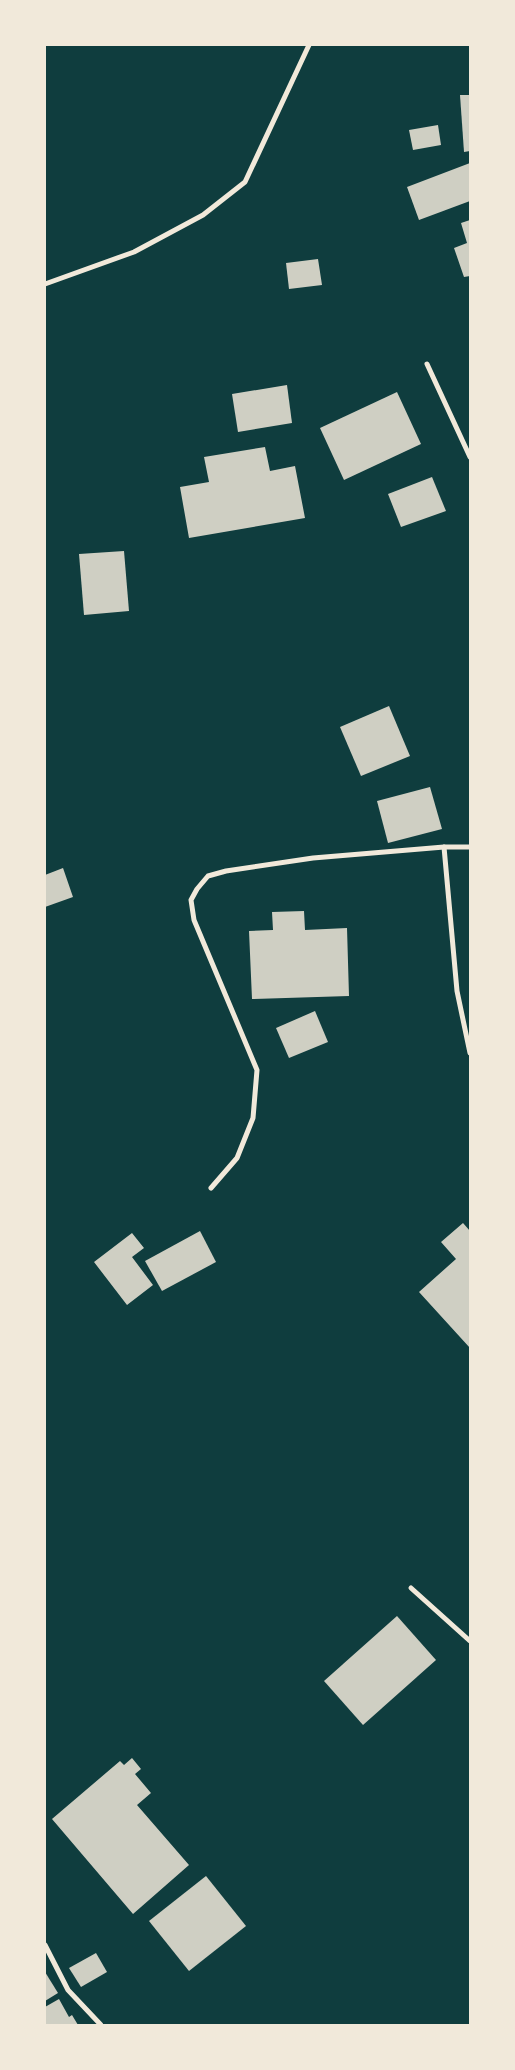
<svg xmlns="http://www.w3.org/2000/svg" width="515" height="2070" viewBox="0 0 515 2070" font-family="'Open Sans',sans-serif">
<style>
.building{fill:#cfcfc3}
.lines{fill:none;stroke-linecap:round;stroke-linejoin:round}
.minor{stroke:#f1e9da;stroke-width:5}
</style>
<rect width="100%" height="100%" fill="#0f3d3e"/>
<g class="building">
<path d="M460,95H470V151L464,152Z"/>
<path d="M438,125L441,145L413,150L409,130Z"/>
<path d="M470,163V201L419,220L407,187Z"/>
<path d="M470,220V276L464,277L454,248L467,243L461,223Z"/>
<path d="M318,259L322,285L289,289L286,263Z"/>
<path d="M287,385L292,423L238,432L232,394Z"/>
<path d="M397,392L421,444L344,480L320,428Z"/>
<path d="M265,447L270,471L295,466L305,518L189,538L180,487L209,482L204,457Z"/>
<path d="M432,477L446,511L401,527L388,494Z"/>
<path d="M124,551L129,611L84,615L79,554Z"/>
<path d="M389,706L410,756L361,776L340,727Z"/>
<path d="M430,787L442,829L388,843L377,801Z"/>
<path d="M63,868L73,897L45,907V875Z"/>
<path d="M304,911L305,930L347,928L349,996L252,999L249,931L273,930L272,912Z"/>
<path d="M315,1011L328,1042L289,1058L276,1028Z"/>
<path d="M463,1223L470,1231V1348L419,1292L456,1259L441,1242Z"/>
<path d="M200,1231L216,1262L162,1291L145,1261Z"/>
<path d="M132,1233L144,1248L132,1257L153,1285L127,1305L94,1262Z"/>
<path d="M397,1616L436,1660L363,1725L324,1681Z"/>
<path d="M132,1758L141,1769L135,1774L151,1793L137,1805L189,1865L133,1914L52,1819L120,1761L124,1765Z"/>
<path d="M206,1876L246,1926L189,1971L149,1921Z"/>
<path d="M96,1953L107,1972L81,1987L69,1968Z"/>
<path d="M45,1972L58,1993L45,2001Z"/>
<path d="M59,1999L69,2017L72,2015L78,2025H46L45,2007Z"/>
</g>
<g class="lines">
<g class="minor">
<path d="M45,284L134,252L203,215L245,182L309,45"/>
<path d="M427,364L470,457"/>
<path d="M444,847L457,991L470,1053"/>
<path d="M211,1188L237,1158L253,1118L257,1070L194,920L191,900L197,889L208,876L226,871L313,858L444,847H470"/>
<path d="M411,1588L470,1641"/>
<path d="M45,1945L68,1990L101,2025"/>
</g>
</g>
<rect width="515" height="2070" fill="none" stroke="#f1e9da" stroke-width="92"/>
</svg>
